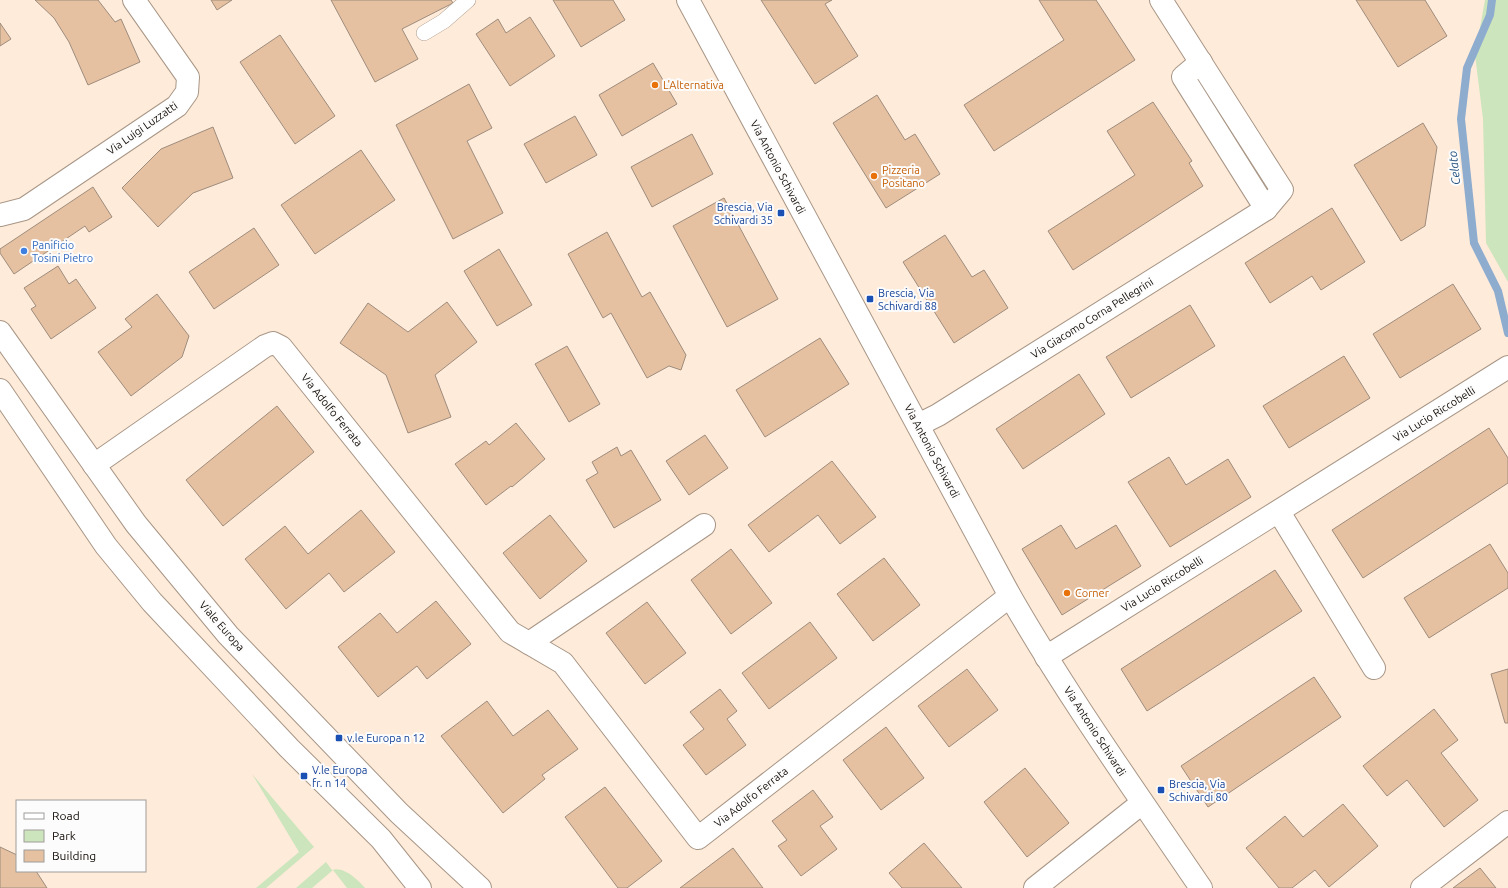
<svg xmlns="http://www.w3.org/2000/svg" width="1508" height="888" viewBox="0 0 1508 888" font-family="Ubuntu,sans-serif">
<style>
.green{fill:#cde5bd}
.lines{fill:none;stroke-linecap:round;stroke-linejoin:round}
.stream{stroke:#8eacce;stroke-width:8}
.building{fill:#e5c1a1;stroke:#9e8c7d}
.lane-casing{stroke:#a89686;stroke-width:16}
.street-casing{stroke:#a89686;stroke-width:24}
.secondary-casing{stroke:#a89686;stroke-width:24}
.lane{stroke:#fff;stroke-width:15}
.street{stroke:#fff;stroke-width:22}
.secondary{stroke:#fff;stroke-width:22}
.food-dot{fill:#e8710a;stroke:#fcfcfc;stroke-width:1.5}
.transit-dot{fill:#1a4fb4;stroke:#fcfcfc;stroke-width:1.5}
.shop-dot{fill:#3f7fe0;stroke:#fcfcfc;stroke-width:1.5}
.labels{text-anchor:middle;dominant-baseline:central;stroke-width:4;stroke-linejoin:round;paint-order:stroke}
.food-label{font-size:11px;fill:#c56008;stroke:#fcfcfc;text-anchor:start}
.street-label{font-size:11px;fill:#140d08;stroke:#fcfcfc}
.transit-label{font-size:11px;fill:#164399;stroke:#fcfcfc;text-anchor:start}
.shop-label{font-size:11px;fill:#366cbe;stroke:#fcfcfc;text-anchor:start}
.water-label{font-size:12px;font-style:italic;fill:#295582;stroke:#fcfcfc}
</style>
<rect width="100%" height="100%" fill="#ffebda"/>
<g class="green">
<path d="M1485,0H1508V282L1486,243L1483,119L1475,55Z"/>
<path d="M252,774L314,847L266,888H256L299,852Z"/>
<path d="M326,862L332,870C344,866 358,880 365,888H347L333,870L312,888H296Z"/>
</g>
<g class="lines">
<path class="stream" d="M1492,0L1490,15L1467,68L1461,119L1474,243L1498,291L1508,333"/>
</g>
<g class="building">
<path d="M35,0H98L115,22L121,19L140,62L88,85L69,42L54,18Z"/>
<path d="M211,0H232L217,10Z"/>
<path d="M331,0H451L453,3L402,29L418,59L375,82Z"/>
<path d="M553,0H613L625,20L581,47Z"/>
<path d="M761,0H832L825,4L858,56L815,84Z"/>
<path d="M1039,0H1096L1135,60L994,151L964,105L1064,40Z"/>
<path d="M1356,0H1425L1447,36L1398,67Z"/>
<path d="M530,17L555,56L510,86L476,34L498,19L506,33Z"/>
<path d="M0,23L11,39L0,46Z"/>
<path d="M280,35L335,116L295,144L240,62Z"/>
<path d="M653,63L677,104L622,136L599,95Z"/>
<path d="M469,84L492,128L467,141L503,213L453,239L396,125Z"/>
<path d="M877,95L905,140L915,134L940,174L886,208L833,123Z"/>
<path d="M1153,102L1192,161L1189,163L1203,186L1073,270L1048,231L1135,175L1107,131Z"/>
<path d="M575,116L597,155L546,183L524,144Z"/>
<path d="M1423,123L1437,147L1425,226L1401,241L1354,165Z"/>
<path d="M213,127L233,178L193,193L158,227L122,188L161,149Z"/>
<path d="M692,134L713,174L652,207L631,167Z"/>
<path d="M361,150L395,200L315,254L281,205Z"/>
<path d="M93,187L112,217L89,232L85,226L14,274L0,253V249Z"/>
<path d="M724,198L778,299L727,327L673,226Z"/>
<path d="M1332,208L1365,262L1321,290L1312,276L1270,303L1245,263Z"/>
<path d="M254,228L279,265L214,309L189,272Z"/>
<path d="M607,232L642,297L650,292L686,355L681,370L669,366L647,378L611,313L603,318L568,254Z"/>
<path d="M945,235L972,277L984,270L1008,308L954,343L903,262Z"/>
<path d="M499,249L532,305L497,326L464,271Z"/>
<path d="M58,266L69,284L76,279L96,308L51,339L31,309L36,306L24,288Z"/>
<path d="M1453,284L1481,329L1400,378L1373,334Z"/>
<path d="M157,294L189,336L182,357L131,396L98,352L132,327L125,319Z"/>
<path d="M447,302L477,342L435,375L451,417L408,433L386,375L340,343L368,303L408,332Z"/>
<path d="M1190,305L1215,346L1131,398L1106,357Z"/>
<path d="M820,338L849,384L765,437L736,390Z"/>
<path d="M567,346L600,404L569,422L535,364Z"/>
<path d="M1344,356L1370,398L1289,448L1263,406Z"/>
<path d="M1079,374L1105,414L1023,469L996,429Z"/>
<path d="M277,406L314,452L223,526L186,480Z"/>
<path d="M516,423L545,459L512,487L511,486L486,505L455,464L486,441L489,445Z"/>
<path d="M1489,428L1508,458V483L1363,578L1332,530Z"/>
<path d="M705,435L728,468L689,495L666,461Z"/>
<path d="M617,447L621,456L631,450L661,500L614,528L586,480L598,473L592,462Z"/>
<path d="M1169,457L1186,485L1228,459L1251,497L1170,547L1128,482Z"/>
<path d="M832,461L876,517L840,544L818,515L769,552L748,525Z"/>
<path d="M361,510L395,552L344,592L329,573L286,609L245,559L285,526L308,554Z"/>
<path d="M550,515L587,561L540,599L503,553Z"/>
<path d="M1061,525L1076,549L1116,525L1141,566L1062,615L1022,549Z"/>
<path d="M1490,544L1508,573V588L1429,638L1404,598Z"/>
<path d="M731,549L772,603L731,634L691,580Z"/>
<path d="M884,558L920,605L873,641L837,594Z"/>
<path d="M1275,570L1302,611L1147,711L1121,669Z"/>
<path d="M436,601L471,644L427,679L417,666L378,697L338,647L380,613L397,633Z"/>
<path d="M647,602L686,653L645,684L606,633Z"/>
<path d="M810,622L837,658L769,709L742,673Z"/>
<path d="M967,669L998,710L949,747L918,706Z"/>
<path d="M1508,669V723H1505L1491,674Z"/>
<path d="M1314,677L1341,717L1208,807L1181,766Z"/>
<path d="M720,689L737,711L727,719L746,745L706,775L683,745L704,729L690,712Z"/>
<path d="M487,701L513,736L548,710L578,749L542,775L545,779L503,813L441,736Z"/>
<path d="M1434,709L1458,740L1441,753L1478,800L1444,827L1407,780L1387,796L1363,766Z"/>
<path d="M886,727L924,778L881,810L843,760Z"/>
<path d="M1025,768L1069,823L1027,857L984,802Z"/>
<path d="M605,787L662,861L627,888H618L565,817Z"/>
<path d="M813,790L833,817L820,826L837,849L801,876L778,846L787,840L772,821Z"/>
<path d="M1343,804L1378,846L1329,887L1315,870L1292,888H1279L1246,848L1285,816L1303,837Z"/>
<path d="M924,843L962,888H902L889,873Z"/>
<path d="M0,847L17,855V871H36L47,888H0Z"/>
<path d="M733,848L763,888H680Z"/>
<path d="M1480,868L1496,888H1453Z"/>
</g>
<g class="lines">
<g class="lane-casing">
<path id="lane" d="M424,33L444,21L468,0"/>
</g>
<g class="street-casing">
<g id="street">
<path d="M688,0L1010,596C1068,697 1136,792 1201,888"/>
<path d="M1201,62L1183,77L1266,209"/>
<path d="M0,215L24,209L177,106L187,92L188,77L134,0"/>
<path d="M918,425L938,415L1266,209L1282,190L1161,0"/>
<path d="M94,465L265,346L273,343L281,347L510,632L563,663L698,838L1010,596"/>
<path d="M1279,512L1374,668"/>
<path d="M529,643L704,525"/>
<path d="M1046,657L1508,367"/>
<path d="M1035,888L1142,803"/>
<path d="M1422,888L1508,822"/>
</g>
</g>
<g class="secondary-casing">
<g id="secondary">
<path d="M0,332L136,524L228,635L399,813L480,888"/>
<path d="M0,390L106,546L152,602L289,748L381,839L420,888"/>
</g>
</g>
<use href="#lane" class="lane"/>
<use href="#street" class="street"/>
<use href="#secondary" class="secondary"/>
</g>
<g class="food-dot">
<circle cx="655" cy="85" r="4"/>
<circle cx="874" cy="176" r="4"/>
<circle cx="1067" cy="593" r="4"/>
</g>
<g class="transit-dot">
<rect x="777" y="209" width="8" height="8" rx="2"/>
<rect x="866" y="295" width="8" height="8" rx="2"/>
<rect x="335" y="734" width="8" height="8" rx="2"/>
<rect x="300" y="772" width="8" height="8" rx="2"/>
<rect x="1157" y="786" width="8" height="8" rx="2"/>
</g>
<circle class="shop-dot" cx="24" cy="251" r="4"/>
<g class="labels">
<g class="food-label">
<text x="663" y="85">L'Alternativa</text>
<text x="882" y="170">Pizzeria<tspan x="882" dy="13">Positano</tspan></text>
<text x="1075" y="593">Corner</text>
</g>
<g class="street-label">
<text transform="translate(142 128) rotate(-35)">Via Luigi Luzzatti</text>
<text transform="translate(778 167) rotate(62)">Via Antonio Schivardi</text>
<text transform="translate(1092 318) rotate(-32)">Via Giacomo Corna Pellegrini</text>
<text transform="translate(332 410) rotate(51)">Via Adolfo Ferrata</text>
<text transform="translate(1434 414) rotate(-32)">Via Lucio Riccobelli</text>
<text transform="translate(932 451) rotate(62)">Via Antonio Schivardi</text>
<text transform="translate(1162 584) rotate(-32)">Via Lucio Riccobelli</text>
<text transform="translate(222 626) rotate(49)">Viale Europa</text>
<text transform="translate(1095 731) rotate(57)">Via Antonio Schivardi</text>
<text transform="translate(751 797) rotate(-38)">Via Adolfo Ferrata</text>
</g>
<g class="transit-label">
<text x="773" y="207" text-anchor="end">Brescia, Via<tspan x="773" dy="13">Schivardi 35</tspan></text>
<text x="878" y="293">Brescia, Via<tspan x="878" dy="13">Schivardi 88</tspan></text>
<text x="347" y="738">v.le Europa n 12</text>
<text x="312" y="770">V.le Europa<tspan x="312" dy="13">fr. n 14</tspan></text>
<text x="1169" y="784">Brescia, Via<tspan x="1169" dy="13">Schivardi 80</tspan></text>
</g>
<g class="shop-label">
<text x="32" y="245">Panificio<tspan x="32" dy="13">Tosini Pietro</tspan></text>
</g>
<g class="water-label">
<text transform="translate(1454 168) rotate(-96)">Celato</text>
</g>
</g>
<rect x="16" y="800" width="130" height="72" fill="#fcfcfc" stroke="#9f9c9a"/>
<rect x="24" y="813" width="20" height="6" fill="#ffffff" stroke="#9f9c9a"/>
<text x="52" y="820" font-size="12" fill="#140d08">Road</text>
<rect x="24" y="830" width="20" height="12" fill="#cde5bd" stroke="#9f9c9a"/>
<text x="52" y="840" font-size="12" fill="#140d08">Park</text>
<rect x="24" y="850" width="20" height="12" fill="#e5c1a1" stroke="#9f9c9a"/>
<text x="52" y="860" font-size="12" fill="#140d08">Building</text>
</svg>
